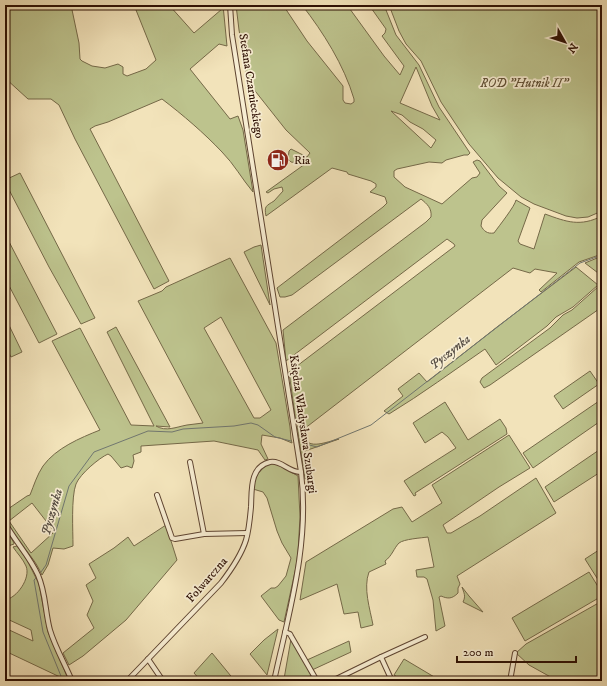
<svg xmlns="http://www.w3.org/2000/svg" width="607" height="686" viewBox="0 0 607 686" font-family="'IM FELL DW Pica',serif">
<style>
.green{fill:#bdc38d;stroke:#756948;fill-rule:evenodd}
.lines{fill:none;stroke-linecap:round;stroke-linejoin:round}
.stream{stroke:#717770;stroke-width:1}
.minor-casing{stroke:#5e4431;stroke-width:6}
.minor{stroke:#f7edd2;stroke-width:4}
.labels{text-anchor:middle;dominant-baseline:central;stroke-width:3.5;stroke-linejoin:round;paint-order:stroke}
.park-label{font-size:12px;font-style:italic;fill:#5f4e33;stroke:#f7edd2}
.street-label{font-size:12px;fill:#2d0f03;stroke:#f7edd2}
.poi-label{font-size:12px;fill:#2d0f03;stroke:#f7edd2;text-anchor:start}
.water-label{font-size:13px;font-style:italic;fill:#554c43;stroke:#f7edd2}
</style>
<rect width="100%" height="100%" fill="#f2e3ba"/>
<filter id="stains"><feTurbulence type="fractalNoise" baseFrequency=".005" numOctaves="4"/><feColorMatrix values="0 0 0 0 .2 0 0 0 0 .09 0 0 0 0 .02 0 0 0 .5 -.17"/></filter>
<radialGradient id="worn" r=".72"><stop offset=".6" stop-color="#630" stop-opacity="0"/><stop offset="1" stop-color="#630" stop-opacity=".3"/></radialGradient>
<g class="green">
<path d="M5,5H71L79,43L80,59L82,61L92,66L105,68L118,64L123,67V74L127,76L146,69L156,60L134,5H169L194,33L222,9L218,5H223L227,46L219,44L190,69L230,119L238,116L243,130L253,192C242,179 234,164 222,152C204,133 183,115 162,99L108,122L95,126L90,129L169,281L154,289L75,139L59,105L51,99H28L5,78Z"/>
<path d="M236,5H283L307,41L343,86V100L345,103L351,104L354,102V99C344,65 323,32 302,5H347L384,56L400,75L404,66L382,36L385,33L386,29L369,5H384L396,35L419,65L439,107L470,153L468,155H464L446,160L442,163L429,162L397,169L394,171V177L405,187L442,204L472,178L477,177L480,173L473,162L477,160L480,161L499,186L507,193L482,220L481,226C484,231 487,234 494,233C499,226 515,206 516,200L530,208L518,241L520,244L534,249L545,214C567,222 580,227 602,216V254L579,262L541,292L539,290L557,273L535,269L530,273L513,268L304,429L302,424L296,423L289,372L455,246L454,244L447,239L286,361L283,330L426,222L431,217C432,208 427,204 421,199L292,295L285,297H280L277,288L383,207L387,203L385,197L370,192L376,187V184L371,181L348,174L347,172L332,168L266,216C264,206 266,206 274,201C277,198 280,194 283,191L282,187L274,189L268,193L266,192L305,164L291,162L288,159L289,151L291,149L307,157L310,153L286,130L248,82L239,30ZM416,67L432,106L440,120L400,103ZM391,111L402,115L410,122L423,129L436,140L431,148Z"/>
<path d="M389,5H602V211L588,217L577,218L566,216L534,204L521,197L498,178L469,144L441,102L421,61L406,44L399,31Z"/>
<path d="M20,173L95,318L81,324L49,267L5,182V180Z"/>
<path d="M5,234L57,334L39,343L5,278Z"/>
<path d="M261,245L270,305L244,252L254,247Z"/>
<path d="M602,256V276L585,263Z"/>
<path d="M230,258L276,343L290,427L291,439L292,443L280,438L262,435L261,444L268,459L265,460L258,450L214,441L141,446V452L133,455L134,461L132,468L127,466L121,468L111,456L108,454C99,458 80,474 76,484C71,497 73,531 73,546L64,549L53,548L48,565L42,575C39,569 36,563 32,558C22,544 5,530 5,511L27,496L30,495C34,485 37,475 43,466C56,448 80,438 100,430L52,341L80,328L131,425L154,426L107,332L116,327L170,427L156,426C166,432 176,427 187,425C192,424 198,424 203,423L138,301L162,291L166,287ZM221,317L271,410L260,418H254L204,328ZM32,503L53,530V533L31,553L9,521Z"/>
<path d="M576,267L598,285L573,307L556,317L547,326L496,365L485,349C453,371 422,394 389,414L384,411L403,396L398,389L419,373L427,382L497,327Z"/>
<path d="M599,286L602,288V307L490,385L484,388L480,382L482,378L550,328L563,315L572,310Z"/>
<path d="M5,317L22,352L11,357L5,346Z"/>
<path d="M590,371L599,384L563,409L554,396Z"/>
<path d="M602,399V420L533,468L523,453Z"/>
<path d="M445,402L468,440L500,419L506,428L507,434L415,493L416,495L414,496L404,481L456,448L448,437L442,432L425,443L413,423Z"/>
<path d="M297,426H300C304,452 319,444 339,439L305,451L307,478L305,479Z"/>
<path d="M509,435L530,468L499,487L443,525L447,533H451L480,516L536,478L556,513L457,576L460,584L458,588V593C452,599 448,599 441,596L439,597L445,626L436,631L433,600L427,579L424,577H417L416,570L434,567L428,537C421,538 404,539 399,543C394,548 392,556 385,561L386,564L369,572C363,588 370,609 373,625L361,628L358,612L344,614L337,584L300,600L306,562L393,509L402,507L412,522L442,503L432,485Z"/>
<path d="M602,448V471L554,502L545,487Z"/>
<path d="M271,463L277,464L298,476L300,517L298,552L296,567L284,622L279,620L261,596L271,588H275L278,586L286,576L291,558L282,543L277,531L267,498L263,492L253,489C255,476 259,469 271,463Z"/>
<path d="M166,525L177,560L126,620L83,656L69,665L63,653L94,628L87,615L93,601L86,585L96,578L89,564L114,548L128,537L134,546Z"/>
<path d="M7,531L14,543V544L5,547V532Z"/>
<path d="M17,546L27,560L39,584L48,632L69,681H61L60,677L5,651V628L33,641L31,630L5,618V600C17,598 31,578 26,566C23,559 17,553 13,547Z"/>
<path d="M602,548V586L585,559Z"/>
<path d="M589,572L602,593V596L525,641L512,618Z"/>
<path d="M462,587L469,596L483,612L463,602C466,596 464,593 462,587Z"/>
<path d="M602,601V681H572L573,679L556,680L529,665L516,653L526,644Z"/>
<path d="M278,629L267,675L250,654L264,640Z"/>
<path d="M291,639L313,675L298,681H285L284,679Z"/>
<path d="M349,641L351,652L312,670L307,660Z"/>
<path d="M212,653L235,681H201L194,673Z"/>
<path d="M404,659L441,681H404L394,675Z"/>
</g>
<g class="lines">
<g class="stream">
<path d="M302,443L317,447L371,425L580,263L602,255"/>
<path d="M41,572L46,565L69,486L94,452L148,431L172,432L183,429L234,426L251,423L258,425L275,437L291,441"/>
<path d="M36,578L34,580L43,632L63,681"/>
</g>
<g class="minor-casing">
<g id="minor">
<path d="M230,5L232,35L301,472C310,543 289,612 274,681"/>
<path d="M190,462L204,534"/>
<path d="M157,495L172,538L175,539L204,534L247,533"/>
<path d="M5,523C15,541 30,557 38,575C46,593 45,612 50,630C55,647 65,664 72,681"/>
<path d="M285,632L290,634L291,636L317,681"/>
<path d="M381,657L425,637"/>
<path d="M148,659L163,681"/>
<path d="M127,681L221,583C231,570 241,556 246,540C249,530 250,518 251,507C252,491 249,467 270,462C282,460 289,473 301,472"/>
<path d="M332,681L381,657L392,681"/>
<path d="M510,681L515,653"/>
</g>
</g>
<use href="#minor" class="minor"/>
</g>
<defs>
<g id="fuel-disc" transform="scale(1.15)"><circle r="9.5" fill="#8f2418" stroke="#f7edd2"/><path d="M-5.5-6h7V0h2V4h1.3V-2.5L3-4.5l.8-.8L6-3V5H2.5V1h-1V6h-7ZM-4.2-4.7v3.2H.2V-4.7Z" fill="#fff"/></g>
</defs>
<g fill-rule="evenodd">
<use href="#fuel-disc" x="278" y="160"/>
</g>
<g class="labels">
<g class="park-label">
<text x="524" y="83">ROD "Hutnik II"</text>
</g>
<g class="street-label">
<text transform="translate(251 86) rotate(81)">Stefana Czarnieckiego</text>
<text transform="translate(303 424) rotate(82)">Księdza Władysława Szubargi</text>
<text transform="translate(207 580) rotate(-49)">Folwarczna</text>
</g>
<g class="poi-label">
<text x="294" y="160">Ria</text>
</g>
<g class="water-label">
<text transform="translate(450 352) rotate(-38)">Pyszynka</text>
<text transform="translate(52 512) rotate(-74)">Pyszynka</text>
</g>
</g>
<rect width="607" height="686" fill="none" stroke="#f2e3ba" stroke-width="20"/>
<rect x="6" y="6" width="595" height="674" fill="none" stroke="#2d0f03" stroke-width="2"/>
<rect x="10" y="10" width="587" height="666" fill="none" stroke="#2d0f03"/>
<g transform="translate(565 42) rotate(129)" stroke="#f7edd2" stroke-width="3" paint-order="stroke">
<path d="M0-3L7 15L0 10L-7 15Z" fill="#2d0f03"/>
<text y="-6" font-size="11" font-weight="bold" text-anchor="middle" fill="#2d0f03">N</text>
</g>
<path d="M457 656v6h119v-6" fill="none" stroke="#2d0f03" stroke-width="2"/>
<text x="463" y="656" font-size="12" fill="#2d0f03" stroke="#f7edd2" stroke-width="3" paint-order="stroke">200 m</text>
<rect width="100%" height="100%" filter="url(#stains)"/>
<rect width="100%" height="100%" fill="url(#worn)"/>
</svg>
